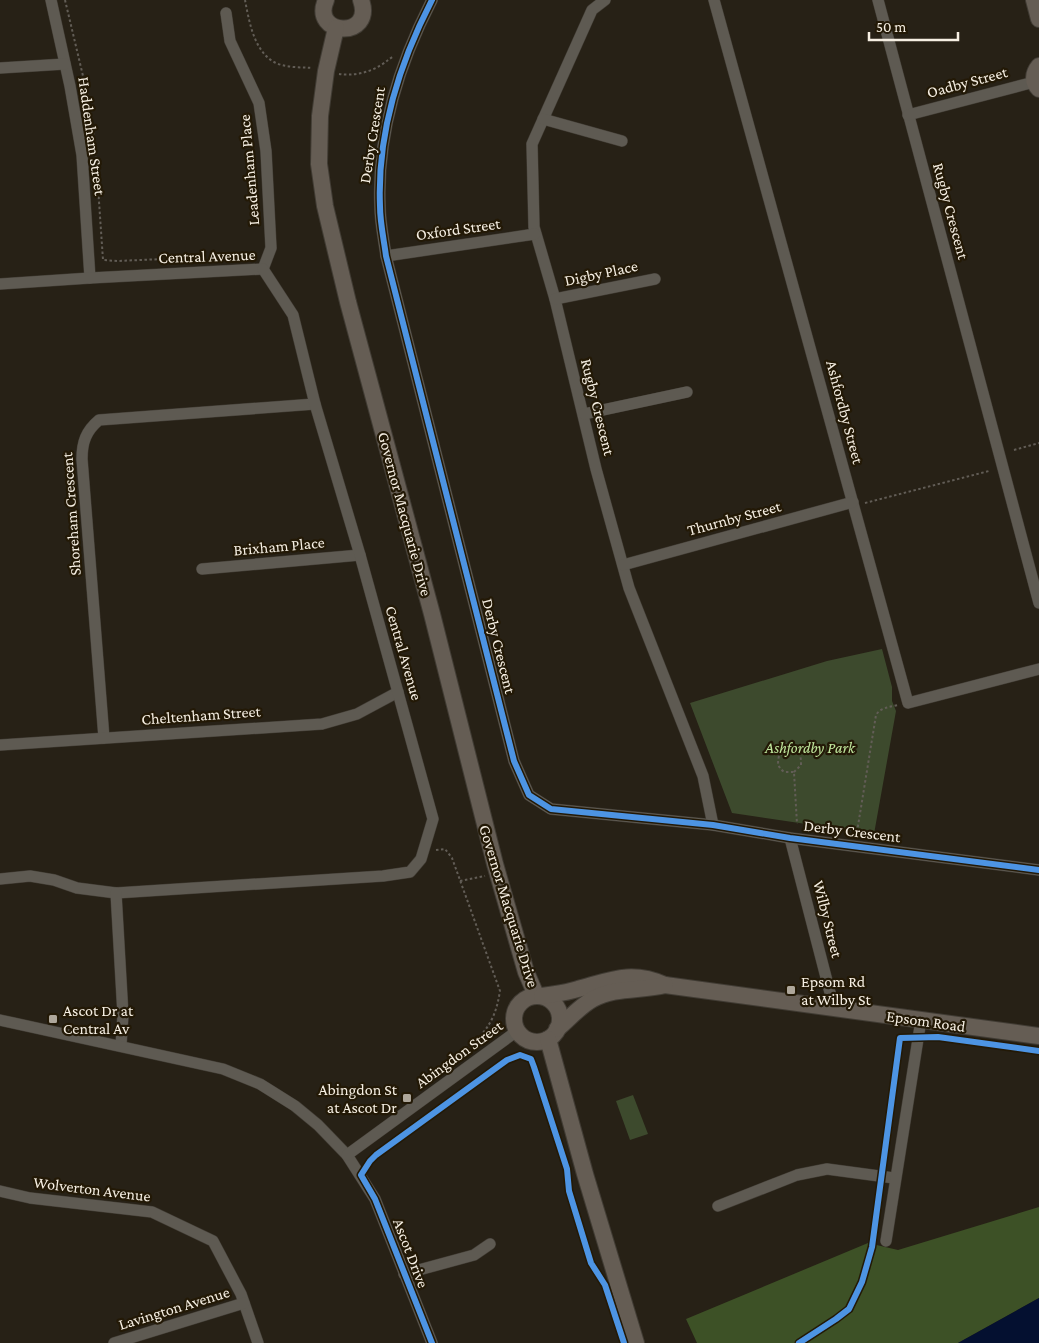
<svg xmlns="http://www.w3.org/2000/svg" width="1039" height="1343" viewBox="0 0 1039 1343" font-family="'Crimson Pro',serif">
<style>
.green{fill:#3d4a2d}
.forest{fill:#3d5126}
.water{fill:#041030}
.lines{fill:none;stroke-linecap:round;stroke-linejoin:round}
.street-casing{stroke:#413c34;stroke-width:12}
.secondary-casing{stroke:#413c34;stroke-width:18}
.path{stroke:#625d56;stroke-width:2;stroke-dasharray:2.5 2.5;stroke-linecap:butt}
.street{stroke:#5e5a52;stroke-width:11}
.secondary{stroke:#655d54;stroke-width:16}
.cycleway-casing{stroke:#231906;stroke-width:9}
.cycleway{stroke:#4d94e3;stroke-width:6}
.poi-dot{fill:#aea79b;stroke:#231906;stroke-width:2}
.labels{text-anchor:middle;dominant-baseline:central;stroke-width:4.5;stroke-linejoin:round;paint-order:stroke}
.street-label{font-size:16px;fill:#f6efe3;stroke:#231906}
.park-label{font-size:16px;font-style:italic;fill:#c0e79d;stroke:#231906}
.poi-label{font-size:16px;fill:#f6efe3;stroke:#231906;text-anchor:start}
</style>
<rect width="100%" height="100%" fill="#272116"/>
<g class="green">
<path d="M882,649L892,687V701L896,711L874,834L732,813L690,703L827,661Z"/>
<path d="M633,1095L648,1134L630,1140L616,1101Z"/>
</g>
<path class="forest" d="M1039,1207V1298L958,1343H697L686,1319L868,1243L898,1250Z"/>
<path class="water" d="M1039,1298V1343H958Z"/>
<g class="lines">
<g class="street-casing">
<g id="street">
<path d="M51,0L70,86L82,155L90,278"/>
<path d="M432,0C399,64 377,134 380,206C380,223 384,240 386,256L514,761L529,795L551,809L713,825L790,838L1039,870"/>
<path d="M605,0L592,10L532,144L534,227L555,299L596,469L629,588L703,776L713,825"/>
<path d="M714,0L908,703L1039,669"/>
<path d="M878,0L1039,603"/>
<path d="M226,13L230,41L259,103L266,151L271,248L263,269"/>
<path d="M0,68L65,64"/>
<path d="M908,115L1034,82"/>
<path d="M543,119L622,141"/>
<path d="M386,256L535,234"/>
<path d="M0,284L90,278L263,269"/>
<path d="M555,299L655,279"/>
<path d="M584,414L687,392"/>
<path d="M623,565L853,502"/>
<path d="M202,569L360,555"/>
<path d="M104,738L82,459C82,442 86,431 99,420L315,404"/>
<path d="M0,745L322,724L357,714L398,692"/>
<path d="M790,838L834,1008"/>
<path d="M0,879L30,876L54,880L77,888L116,893L383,876L410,872L421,859L433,819L360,555L315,404L293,315L263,269"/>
<path d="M116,893L123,1015L121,1045"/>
<path d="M0,1020L223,1069L260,1084L295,1106L318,1125L347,1155L375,1199L432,1343"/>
<path d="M347,1155L517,1031"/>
<path d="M0,1191L30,1198L152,1212L213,1241L241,1294L258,1343"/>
<path d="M718,1206L797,1175L827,1169L894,1178"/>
<path d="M886,1241L921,1020"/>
<path d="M404,1274L474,1255L490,1244"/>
<path d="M114,1343L244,1303"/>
</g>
</g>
<g class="secondary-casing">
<g id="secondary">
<path d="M326,0C310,36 375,40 361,0"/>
<path d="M1034,0L1039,19"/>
<path d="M336,28L326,71L320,116L319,164L325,206L348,302L432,614L495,864L526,972L536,995"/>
<path d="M1039,66C1033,73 1032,82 1039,89"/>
<circle cx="537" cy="1019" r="23"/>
<path d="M542,996C554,994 566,993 578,989C611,980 631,970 665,985L1039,1036"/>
<path d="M557,1029C569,1019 580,1006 593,999C615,987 641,991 665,985"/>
<path d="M548,1039L585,1174L636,1343"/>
</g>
</g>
<g class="path">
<path d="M65,0L88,97L95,143L103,260L117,261L164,259"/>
<path d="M245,0C249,21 254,51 274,62C285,68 300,67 312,68"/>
<path d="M339,74C352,76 369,73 381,65C386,62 389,59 394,56"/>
<path d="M1014,450L1039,443"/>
<path d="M865,503L989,471"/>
<path d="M794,772L801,765C801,758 801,755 796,750L786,751L779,756C777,764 778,767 784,772H794L797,824"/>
<path d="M857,832L876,715C880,708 889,707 898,705"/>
<path d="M436,850L445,849L452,858L500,991C497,1009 493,1021 482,1034"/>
<path d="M460,881L485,876"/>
</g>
<use href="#street" class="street"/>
<use href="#secondary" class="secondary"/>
<g class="cycleway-casing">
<g id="cycleway">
<path d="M432,0C399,64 377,134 380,206C380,223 384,240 386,256L514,761L529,795L551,809L713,825L790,838L1039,870"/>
<path d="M432,1343L375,1199L361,1175L370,1161L376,1155L507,1060L520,1055L531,1059L534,1067L567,1169L569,1191L591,1263L605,1285L624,1343"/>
<path d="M799,1343L836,1319L849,1309L862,1282L872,1247L900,1038L938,1037L1039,1051"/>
</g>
</g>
<use href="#cycleway" class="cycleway"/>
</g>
<g class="poi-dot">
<rect x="786" y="985" width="10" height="10" rx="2.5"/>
<rect x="48" y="1014" width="10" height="10" rx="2.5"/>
<rect x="402" y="1093" width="10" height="10" rx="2.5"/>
</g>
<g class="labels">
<g class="street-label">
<text transform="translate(967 82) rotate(-15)">Oadby Street</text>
<text transform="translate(372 135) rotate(-81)">Derby Crescent</text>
<text transform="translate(92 136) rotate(82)">Haddenham Street</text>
<text transform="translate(249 170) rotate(-95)">Leadenham Place</text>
<text transform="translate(951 211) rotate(75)">Rugby Crescent</text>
<text transform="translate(458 229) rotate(-8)">Oxford Street</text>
<text transform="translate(207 256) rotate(-2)">Central Avenue</text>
<text transform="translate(601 273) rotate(-12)">Digby Place</text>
<text transform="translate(598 407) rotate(76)">Rugby Crescent</text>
<text transform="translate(845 412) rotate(75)">Ashfordby Street</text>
<text transform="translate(71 514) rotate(-94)">Shoreham Crescent</text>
<text transform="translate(405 514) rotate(75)">Governor Macquarie Drive</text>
<text transform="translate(734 518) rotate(-15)">Thurnby Street</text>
<text transform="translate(279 546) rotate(-5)">Brixham Place</text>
<text transform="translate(499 646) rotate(76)">Derby Crescent</text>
<text transform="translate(404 653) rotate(74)">Central Avenue</text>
<text transform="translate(201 715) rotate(-4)">Cheltenham Street</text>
<text transform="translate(852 831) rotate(7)">Derby Crescent</text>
<text transform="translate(509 906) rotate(73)">Governor Macquarie Drive</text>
<text transform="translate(828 919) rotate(76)">Wilby Street</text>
<text transform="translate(926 1021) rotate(8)">Epsom Road</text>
<text transform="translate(459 1054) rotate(-36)">Abingdon Street</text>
<text transform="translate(92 1189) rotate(7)">Wolverton Avenue</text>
<text transform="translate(411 1253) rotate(69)">Ascot Drive</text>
<text transform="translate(174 1308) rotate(-17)">Lavington Avenue</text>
</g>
<g class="park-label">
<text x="810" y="747">Ashfordby Park</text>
</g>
<g class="poi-label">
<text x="801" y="981">Epsom Rd<tspan x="801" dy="18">at Wilby St</tspan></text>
<text x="63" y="1010">Ascot Dr at<tspan x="63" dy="18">Central Av</tspan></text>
<text x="397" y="1089" text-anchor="end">Abingdon St<tspan x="397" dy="18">at Ascot Dr</tspan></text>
</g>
</g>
<path d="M869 32v8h89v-8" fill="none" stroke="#f6efe3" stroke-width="2.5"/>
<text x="876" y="32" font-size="15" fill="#f6efe3" stroke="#231906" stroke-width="4" paint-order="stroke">50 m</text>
</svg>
